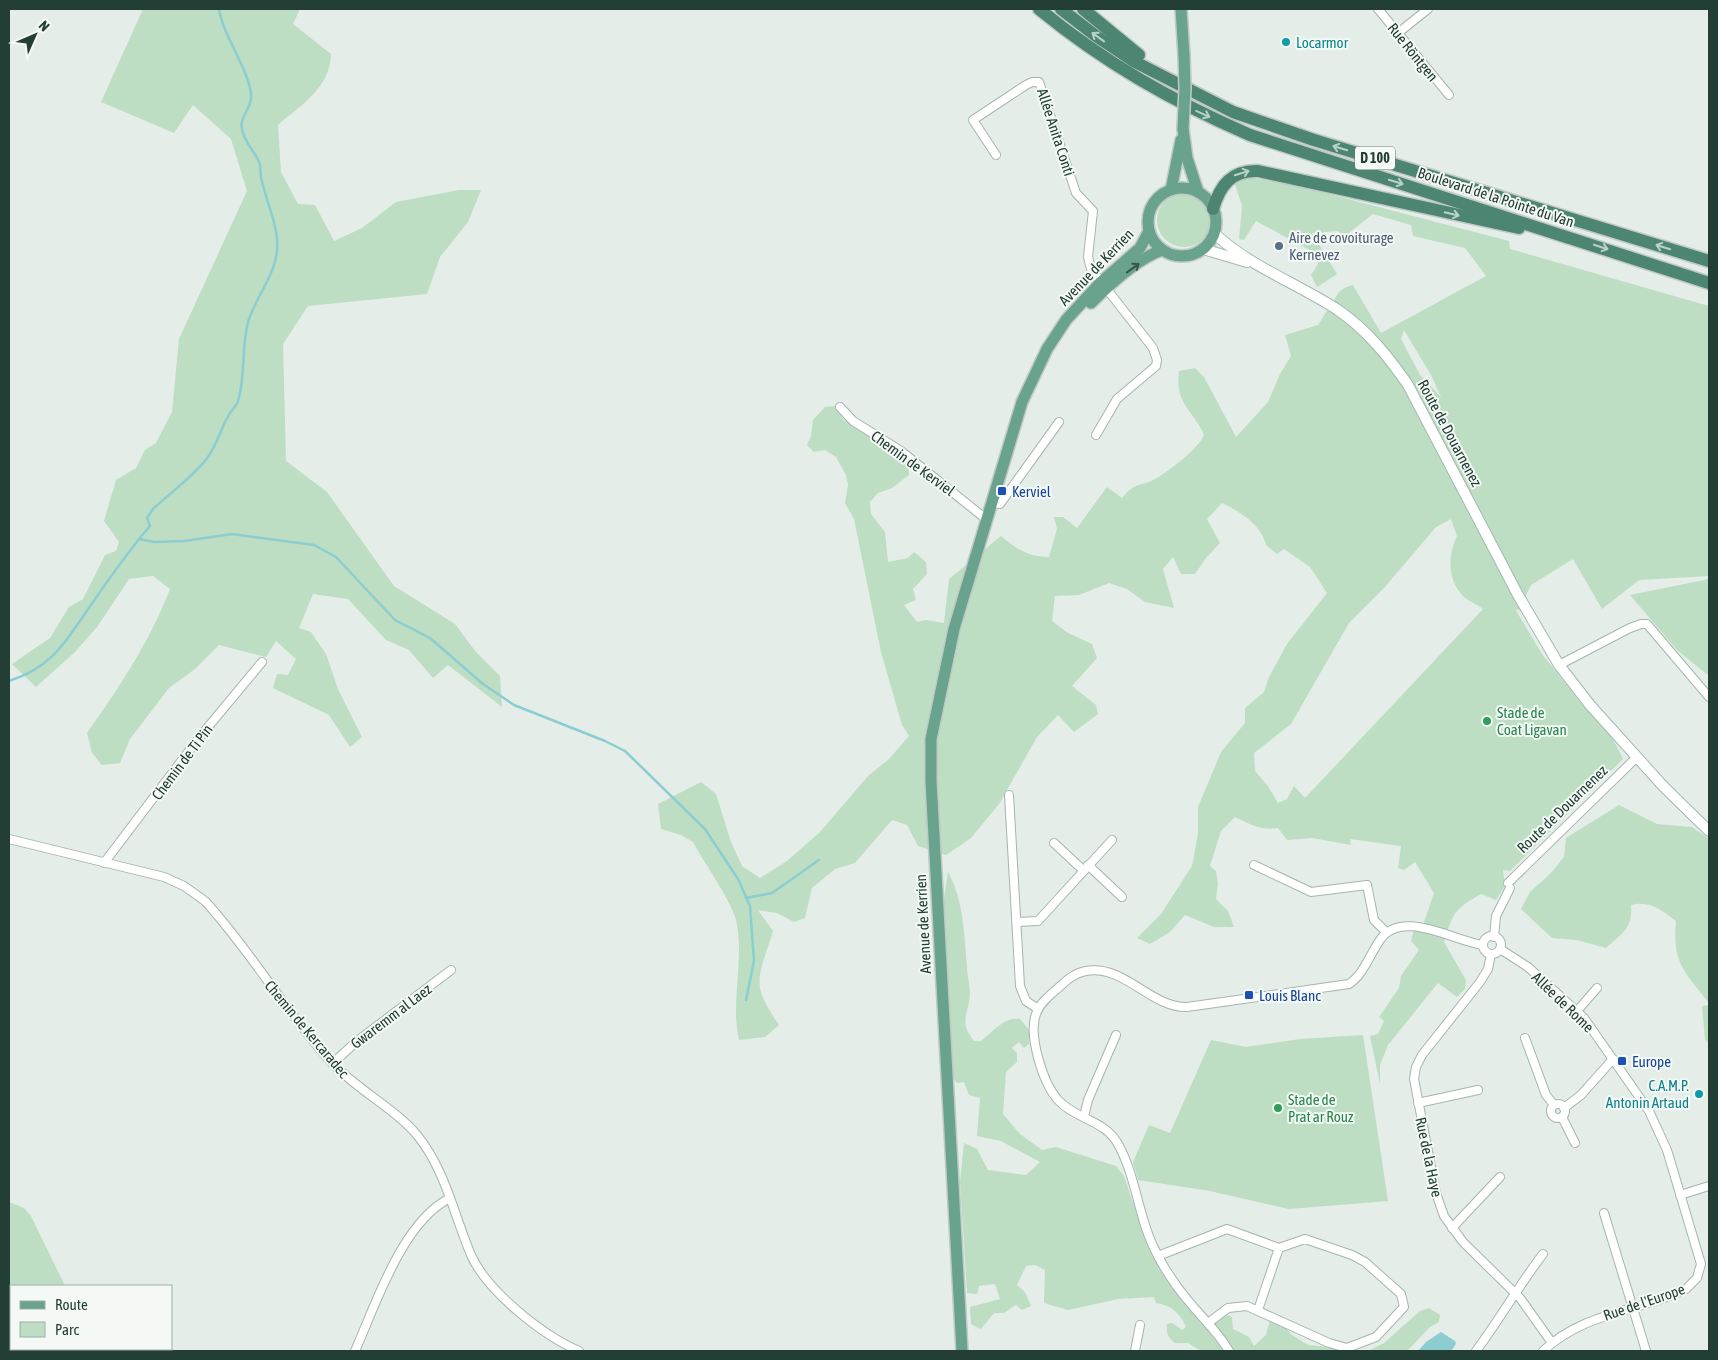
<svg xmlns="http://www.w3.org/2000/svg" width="1718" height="1360" viewBox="0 0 1718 1360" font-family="'Asap Condensed',sans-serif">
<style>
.green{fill:#bddec2;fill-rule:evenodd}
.water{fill:#8ccdd1}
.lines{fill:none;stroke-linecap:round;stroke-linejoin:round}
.stream{stroke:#8ccdd1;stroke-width:2.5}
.minor-casing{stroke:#a6b5ae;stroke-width:10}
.secondary-casing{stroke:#a2b9ae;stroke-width:12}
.primary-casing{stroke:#c1c9c6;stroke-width:14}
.trunk-casing{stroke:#c1c9c6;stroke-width:15}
.minor{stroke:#fff;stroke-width:8}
.secondary{stroke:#fff;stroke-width:10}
.primary{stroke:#69a28d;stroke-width:11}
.trunk{stroke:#4c8672;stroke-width:12}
.primary-bridge-casing{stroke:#c1c9c6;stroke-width:14;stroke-linecap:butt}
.primary-bridge{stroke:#69a28d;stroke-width:11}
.oneway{stroke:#b9d1c8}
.oneway2{stroke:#34574a}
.culture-dot{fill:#0f9aa8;stroke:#f4f9f6;stroke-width:2}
.service-dot{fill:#5c6f8a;stroke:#f4f9f6;stroke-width:2}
.transit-dot{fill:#1a4fb4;stroke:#f4f9f6;stroke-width:2}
.leisure-dot{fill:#2e9e5b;stroke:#f4f9f6;stroke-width:2}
.labels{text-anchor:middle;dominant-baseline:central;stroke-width:4;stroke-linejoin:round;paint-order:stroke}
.shield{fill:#f4f9f6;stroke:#62766e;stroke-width:1}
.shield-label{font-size:14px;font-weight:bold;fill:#233e34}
.culture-label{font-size:15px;fill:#0d838f;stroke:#f4f9f6;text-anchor:start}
.street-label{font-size:15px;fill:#233e34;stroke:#f4f9f6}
.service-label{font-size:15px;fill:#4e5e75;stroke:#f4f9f6;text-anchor:start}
.transit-label{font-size:15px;fill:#164399;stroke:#f4f9f6;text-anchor:start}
.leisure-label{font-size:15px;fill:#27864d;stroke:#f4f9f6;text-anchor:start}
</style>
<rect width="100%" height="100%" fill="#e4ede8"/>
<g class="green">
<path d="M143,9H300L293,24L331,54C330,88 301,105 278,125L281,172L298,204L315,205L334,241L362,228L396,202L459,190H481L468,222L440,257L427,294L308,306L283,344L286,461L327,492L394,586L455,624L476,652L500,676L502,707L448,665L433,678L409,650L386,640L348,599L313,594L299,628L311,632L326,654L338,689L362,737L350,747L329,715L273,688L277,674L288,675L296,659L276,641L266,657L219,645L195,669L169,688L130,739L120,763L102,765L92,753L87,733C119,688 150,641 170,589L153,576L129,579L97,627L75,652L36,687L12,664L50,638L69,607L83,599L105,555L116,551L119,542L104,521L116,480L136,468L145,450L156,443L172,412L179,339L247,191L231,139L193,105L174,133L101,102Z"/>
<path d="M1248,177L1302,187L1509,241L1510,249L1709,306V576L1639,580L1602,609L1573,559L1531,585L1519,610L1515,609L1542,654L1583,706L1611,735L1623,759L1510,871L1503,870L1505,886L1496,900L1481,894C1454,909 1453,913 1444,942L1466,980L1465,989L1457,997L1438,983L1388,1045L1380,1065V1084L1370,1036L1378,1034L1384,1021L1379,1017L1399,988L1401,976L1419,950L1411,941L1414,930L1421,931L1434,893L1415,862L1404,870L1398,868L1401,846L1350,839L1351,845L1312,838L1287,840L1278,828C1262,831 1249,824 1235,817L1221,831L1210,866L1216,871L1218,883L1216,899L1228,911L1234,927H1214L1185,915L1170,932L1150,944L1137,938L1161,914L1192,866L1198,834V807L1221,752L1245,723V708L1264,692L1269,677L1287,644L1327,593L1310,567L1284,549L1277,554L1266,545C1261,524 1240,512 1222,503L1207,519L1220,543L1206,558L1195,574H1181L1173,557L1163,569L1174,608L1145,602L1127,589L1109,583L1079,595L1055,596L1052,621L1068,633L1092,644L1097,658L1072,686L1096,705L1098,714L1074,732L1058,715L1037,737L999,804L971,838L946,855L918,846L907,825L892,820L855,863L835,869L812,888L805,918L794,922L777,913L758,910L773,931C759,978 749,982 779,1025L765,1037L739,1040C730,1000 745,960 736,920C732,902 703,861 693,842L681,835L661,829L658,804L701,782L716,794L731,842L742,866L760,878L787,861L820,832L868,776L889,759L909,736L902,725L881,652L854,519L845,503L848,485L846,475L836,457L825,450L814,452L807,445L811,436L813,420L825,407L834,406L844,420L908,462L909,475L892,488L878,493L870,502L871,514L885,532L888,562L908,558L914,552L926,562L927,574L913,589L916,600L904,605L917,622L926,620L944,623L949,579L1001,536C1017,549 1028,557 1049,557L1057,529L1054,517H1063L1077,528L1107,487L1122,498C1137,480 1139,488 1155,479C1168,472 1201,447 1204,434C1190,407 1175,403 1179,371L1195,368L1204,377L1236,437L1268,402L1280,374L1291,356L1285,335L1318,325L1327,311L1331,310C1334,297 1339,288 1353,285L1381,333L1486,276L1465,248L1413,236L1411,225L1373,214L1344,237L1338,231L1312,233L1337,274L1317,287L1311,275L1318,264L1315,253L1256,221L1244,240L1239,239L1242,206L1234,181ZM1404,330L1431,375L1441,397L1420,375L1401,339ZM1451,519L1457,536C1448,555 1447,580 1463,596C1468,601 1477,604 1483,609L1305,798L1294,786L1287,799L1278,803L1268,786L1255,771L1254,753L1291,724L1349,623L1384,588L1436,527Z"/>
<circle cx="1184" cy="220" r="27"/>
<path d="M1709,579V676L1677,650L1630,595Z"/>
<path d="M1619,805L1657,824L1692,827L1709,839V1003C1685,972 1672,964 1676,921C1662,910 1649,900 1631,905C1633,929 1622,933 1606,948L1577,940L1552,938L1521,909L1530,892L1551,873L1564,857L1566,838Z"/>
<path d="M948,872C964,901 964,934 967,966C967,975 970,985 970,993C969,1015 958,1021 974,1041H981C992,1032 1005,1016 1020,1019L1029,1030V1044L1024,1048L1019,1042L1012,1048L1017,1053V1062L1006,1072L1003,1114L1020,1134L1042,1150L1056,1147L1116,1166L1124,1176L1143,1232L1157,1261L1171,1284L1209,1329L1220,1318L1227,1315L1232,1317L1233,1329L1249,1337L1254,1346L1266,1335L1270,1320L1284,1326L1292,1335L1308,1345L1329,1347L1339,1351H1201L1188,1343H1175C1168,1338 1166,1333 1167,1324L1172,1323L1182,1330L1186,1327C1180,1313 1171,1305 1156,1303L1154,1297L1118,1299L1068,1310L1044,1303L1045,1270L1035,1265L1026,1266L1017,1285L1025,1292L1031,1306L1022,1310L1016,1305L1004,1313H994L981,1329L971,1324L970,1307L1000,1299L995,1284L979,1286L977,1294L967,1293L960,1182L964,1143L977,1149L988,1170L1026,1175L1040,1162L1001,1141L977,1136L980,1098L969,1095L964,1082L957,1083L951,1076L942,912Z"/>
<path d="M1709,1005V1044L1705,1039L1702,1006Z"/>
<path d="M1363,1035L1388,1201L1289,1209L1210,1191L1138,1180L1133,1162L1149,1125L1170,1133L1211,1040L1246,1047L1300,1039Z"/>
<path d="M9,1202L24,1208L31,1216L65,1286H11V1349H94L93,1351H9Z"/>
<path d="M1429,1308L1440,1315L1439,1322L1430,1327L1407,1351H1368L1384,1343L1420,1311Z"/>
</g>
<path class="water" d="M1441,1332L1455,1341L1456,1344L1451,1351H1418L1426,1342Z"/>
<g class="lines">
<g class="stream">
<path d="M139,539L154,542L184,541L232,534L314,545L336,557L395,620L430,638L483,684L514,705L605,741L625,751L705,829L738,879L750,906L754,961L746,1000"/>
<path d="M9,681C54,667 67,639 93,602C111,576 129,550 150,526L147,518L153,509C171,492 194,476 208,457C218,443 221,427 230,413C232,409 237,406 238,401C246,375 241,342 249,319C259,290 280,270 277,239C275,217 265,198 261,177C260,172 261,166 259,162C254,150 244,142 242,129C239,116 253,108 251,93C246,64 224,38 219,9"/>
<path d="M746,898L772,893L819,860"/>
</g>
<g class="minor-casing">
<g id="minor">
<path d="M1378,9L1449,95"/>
<path d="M1398,33L1428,9"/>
<path d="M996,155L973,120L1026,85L1032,82H1039L1076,193L1093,211L1088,257L1091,269L1153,348L1157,360L1156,366L1117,399L1096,435"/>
<path d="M840,407L853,421L901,451L986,519"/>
<path d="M991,502L1000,504L1059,422"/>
<path d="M1559,665L1630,628L1641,624H1647L1709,697"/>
<path d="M1009,795L1020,986L1026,1001L1038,1009"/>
<path d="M9,839L164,877L184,886L205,901C251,951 286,1013 333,1064C358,1090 395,1109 417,1135C445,1169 454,1215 471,1255C487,1291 542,1335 579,1351"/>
<path d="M1054,843L1083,870"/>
<path d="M104,863L198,739L262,662"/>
<path d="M1088,865L1122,897"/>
<path d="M1254,865L1311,892L1367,885L1374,920L1386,932"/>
<path d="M1508,883L1637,757"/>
<path d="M1017,922L1038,921L1112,840"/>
<circle cx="1492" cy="945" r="9"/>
<path d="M1494,937L1496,916L1510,888"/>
<path d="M1500,949L1528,967L1584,1018L1649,1111L1667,1150L1701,1264L1697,1278L1686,1289C1638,1312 1584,1312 1543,1351"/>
<path d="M1491,954L1488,969L1480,982L1422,1055L1416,1067L1414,1079L1436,1193L1444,1216L1463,1242L1520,1298L1552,1343"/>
<path d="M1577,1011L1597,988"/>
<path d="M1525,1038L1546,1095L1554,1105"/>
<path d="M333,1063L356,1042L451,970"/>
<path d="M1418,1103L1478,1090"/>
<circle cx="1558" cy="1111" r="7"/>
<path d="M1564,1108L1581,1095L1613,1059"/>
<path d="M1084,1116L1088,1100L1116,1035"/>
<path d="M1562,1117L1575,1143"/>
<path d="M1680,1195L1709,1186"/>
<path d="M1604,1213L1646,1351"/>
<path d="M1452,1228L1500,1177"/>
<path d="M1158,1256L1227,1229L1279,1248"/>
<path d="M1208,1323L1228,1308L1247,1306L1329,1343L1347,1348L1376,1337L1404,1307L1401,1294L1365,1262L1352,1255L1305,1239L1279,1248L1258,1310"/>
<path d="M355,1351C376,1304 402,1222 450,1198"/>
<path d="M1135,1351L1140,1325"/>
<path d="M1229,1351C1219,1333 1204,1320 1191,1304C1178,1289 1166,1272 1157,1254C1138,1219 1137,1178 1118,1144C1105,1120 1075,1119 1058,1100C1043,1083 1028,1036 1036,1014C1039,1004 1049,996 1057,989C1066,981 1074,973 1086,971C1124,964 1151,1008 1187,1007L1349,984C1364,974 1370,954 1380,940C1401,908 1454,941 1483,945"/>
<path d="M1476,1351C1500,1319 1519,1285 1543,1254"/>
</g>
</g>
<g class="secondary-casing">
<g id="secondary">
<path d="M1214,233C1250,267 1297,283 1338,310C1367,330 1388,356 1408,385L1518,595L1559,665L1590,705L1663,786L1709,831"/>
<path d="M1203,249L1247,262"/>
</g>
</g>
<g class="primary-casing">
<g id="primary">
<path d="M1181,9L1184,55"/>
<path d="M1183,129L1187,158L1198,192"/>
<circle cx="1182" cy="222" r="34"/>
<path d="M1171,190L1181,140"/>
<path d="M1091,303C1109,285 1139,258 1162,250"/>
<path d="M962,1351L931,781V739L954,629L1022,402L1047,349L1066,320L1100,283L1140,248L1149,231"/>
</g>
</g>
<g class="trunk-casing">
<g id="trunk">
<path d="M1039,9C1105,63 1172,101 1250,135L1709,283"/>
<path d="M1061,9L1096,36L1135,62L1233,112L1314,140L1709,261"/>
<path d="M1083,9L1139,55"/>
<path d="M1213,209C1220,185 1232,170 1258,171L1519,228"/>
</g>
</g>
<use href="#minor" class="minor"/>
<use href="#secondary" class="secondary"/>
<use href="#primary" class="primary"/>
<use href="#trunk" class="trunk"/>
<g class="primary-bridge-casing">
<path id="primary-bridge" d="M1183,129L1185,88L1184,55"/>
</g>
<use href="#primary-bridge" class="primary-bridge"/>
</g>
<defs><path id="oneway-shaft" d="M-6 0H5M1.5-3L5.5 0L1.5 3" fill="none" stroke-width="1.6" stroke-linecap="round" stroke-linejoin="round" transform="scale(1.25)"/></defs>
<g class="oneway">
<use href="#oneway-shaft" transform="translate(1098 37) rotate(-144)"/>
<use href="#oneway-shaft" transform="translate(1203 114) rotate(24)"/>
<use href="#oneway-shaft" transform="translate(1340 148) rotate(-163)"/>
<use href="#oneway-shaft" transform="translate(1242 173) rotate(-17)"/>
<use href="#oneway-shaft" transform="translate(1396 182) rotate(17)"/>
<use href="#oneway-shaft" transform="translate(1452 214) rotate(13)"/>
<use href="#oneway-shaft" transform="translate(1601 247) rotate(18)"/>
<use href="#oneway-shaft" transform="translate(1663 247) rotate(-163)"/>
</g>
<use class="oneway2" href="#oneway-shaft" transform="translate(1133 268) rotate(-36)"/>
<g class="culture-dot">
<circle cx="1286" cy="42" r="5"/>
<circle cx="1699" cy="1094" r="5"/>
</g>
<circle class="service-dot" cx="1279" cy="246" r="5"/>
<g class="transit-dot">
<rect x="997" y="486" width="10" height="10" rx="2.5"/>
<rect x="1244" y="990" width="10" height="10" rx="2.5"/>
<rect x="1617" y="1056" width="10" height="10" rx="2.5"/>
</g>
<g class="leisure-dot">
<circle cx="1487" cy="721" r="5"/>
<circle cx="1278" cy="1108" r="5"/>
</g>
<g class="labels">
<rect class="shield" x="1355" y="146.5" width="40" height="23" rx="4"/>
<g class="shield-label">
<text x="1375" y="158">D 100</text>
</g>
<g class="culture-label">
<text x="1296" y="42">Locarmor</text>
<text x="1689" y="1085" text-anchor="end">C.A.M.P.<tspan x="1689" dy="17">Antonin Artaud</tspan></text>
</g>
<g class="street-label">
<text transform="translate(1413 52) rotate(51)">Rue Röntgen</text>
<text transform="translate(1056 132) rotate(72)">Allée Anita Conti</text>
<text transform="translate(1496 197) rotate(18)">Boulevard de la Pointe du Van</text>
<text transform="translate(1096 267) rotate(-46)">Avenue de Kerrien</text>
<text transform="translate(1450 433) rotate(62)">Route de Douarnenez</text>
<text transform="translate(913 463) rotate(36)">Chemin de Kerviel</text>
<text transform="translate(182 762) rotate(-53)">Chemin de Ti Pin</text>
<text transform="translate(1562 809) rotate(-44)">Route de Douarnenez</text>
<text transform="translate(923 924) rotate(-93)">Avenue de Kerrien</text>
<text transform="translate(1563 1002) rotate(44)">Allée de Rome</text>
<text transform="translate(391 1016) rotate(-37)">Gwaremm al Laez</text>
<text transform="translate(307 1029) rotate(50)">Chemin de Kercaradec</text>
<text transform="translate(1429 1157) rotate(78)">Rue de la Haye</text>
<text transform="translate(1644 1302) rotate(-19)">Rue de l'Europe</text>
</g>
<g class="service-label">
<text x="1289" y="237">Aire de covoiturage<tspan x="1289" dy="17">Kernevez</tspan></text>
</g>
<g class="transit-label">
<text x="1012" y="491">Kerviel</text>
<text x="1259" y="995">Louis Blanc</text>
<text x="1632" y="1061">Europe</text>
</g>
<g class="leisure-label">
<text x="1497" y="712">Stade de<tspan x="1497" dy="17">Coat Ligavan</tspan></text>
<text x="1288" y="1099">Stade de<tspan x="1288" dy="17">Prat ar Rouz</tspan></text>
</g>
</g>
<rect width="1718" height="1360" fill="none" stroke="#233e34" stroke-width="20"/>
<rect x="10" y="1285" width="162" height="65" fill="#f4f9f6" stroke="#a0aea8"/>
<rect x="20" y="1301" width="25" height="8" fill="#69a28d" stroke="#a0aea8"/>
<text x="55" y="1310" font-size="15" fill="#233e34">Route</text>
<rect x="20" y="1322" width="25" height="15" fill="#bddec2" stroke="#a0aea8"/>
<text x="55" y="1335" font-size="15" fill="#233e34">Parc</text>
<g transform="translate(35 35) rotate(45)" stroke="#f4f9f6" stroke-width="4" paint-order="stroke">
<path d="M0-4L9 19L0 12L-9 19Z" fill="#233e34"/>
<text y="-8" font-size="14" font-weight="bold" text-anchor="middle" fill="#233e34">N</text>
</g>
</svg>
